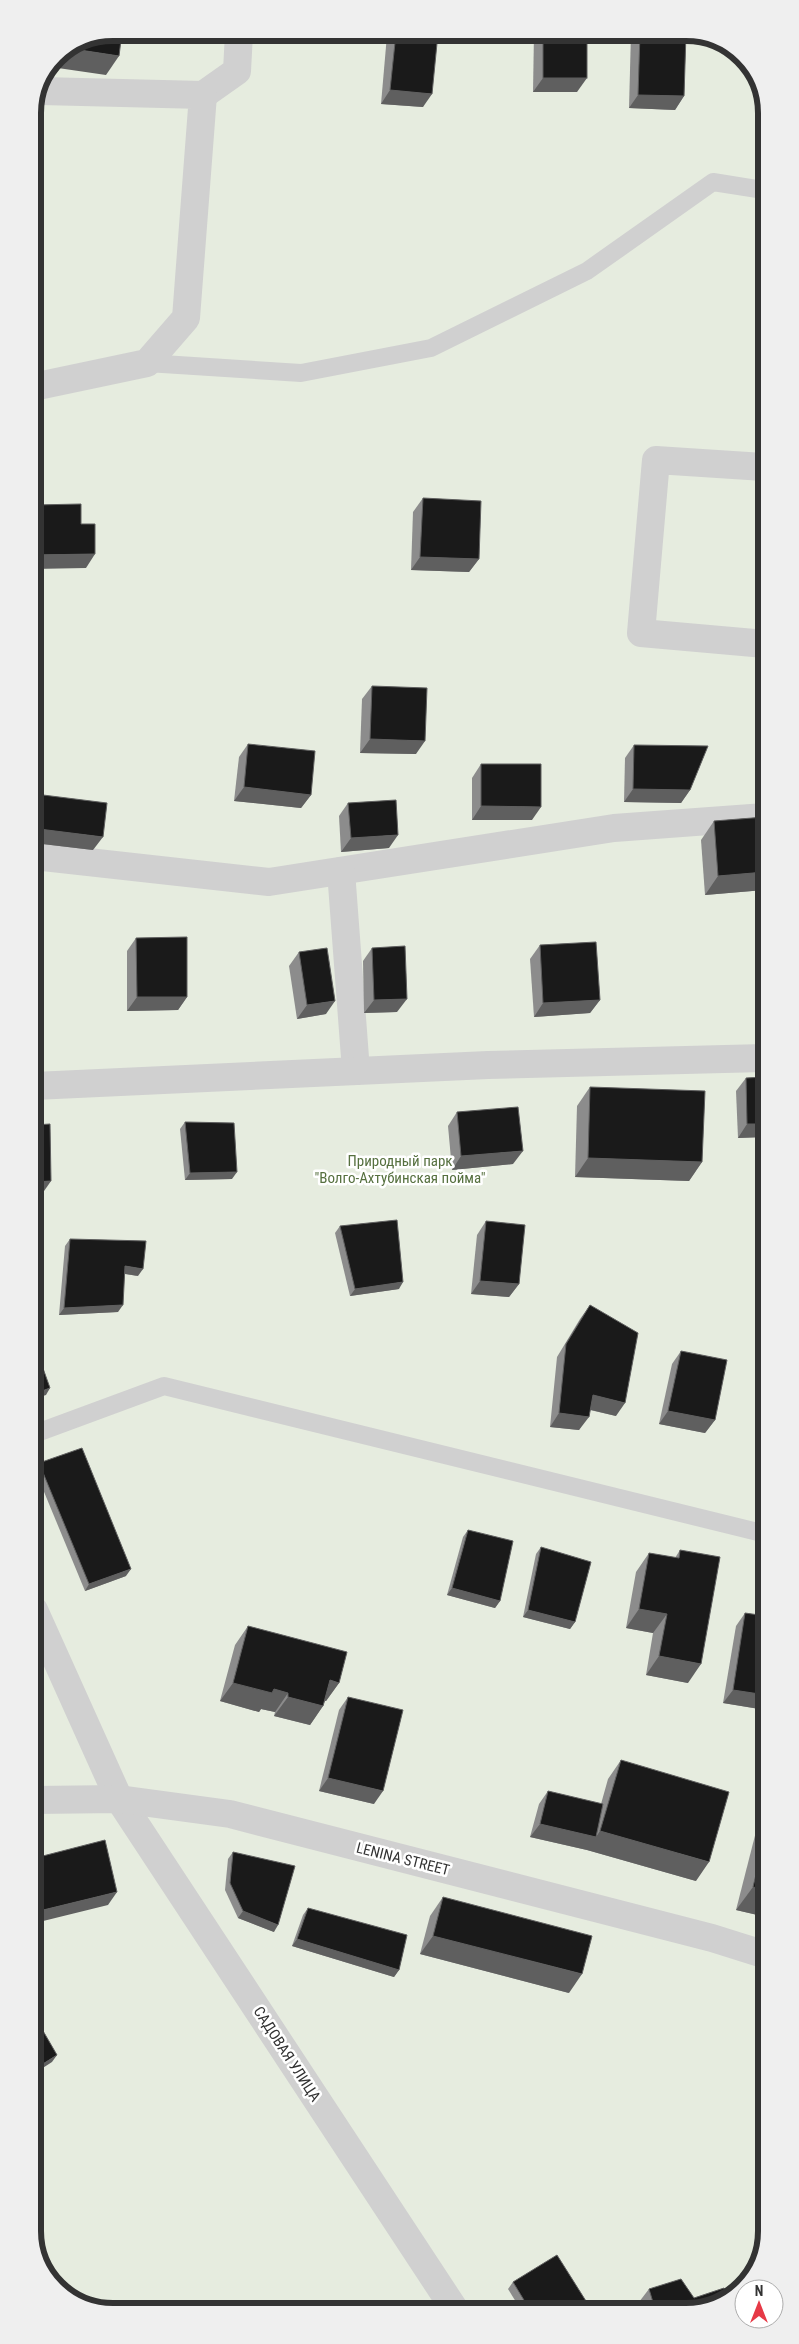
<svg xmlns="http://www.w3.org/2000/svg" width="799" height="2344" viewBox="0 0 799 2344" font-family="'Roboto Condensed',sans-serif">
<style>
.green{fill:#e6ecdf}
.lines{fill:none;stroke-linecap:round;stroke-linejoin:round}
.service{stroke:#d0d0d0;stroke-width:18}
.minor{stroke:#d0d0d0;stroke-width:28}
.tertiary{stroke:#d0d0d0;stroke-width:28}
.wall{fill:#8c8c8c}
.shaded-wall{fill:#5f5f5f}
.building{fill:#1a1a1a;stroke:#5f5f5f}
.labels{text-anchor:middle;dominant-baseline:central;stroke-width:5;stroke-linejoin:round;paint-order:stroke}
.park-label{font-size:15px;fill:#56703f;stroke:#fff}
.street-label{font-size:15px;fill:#333;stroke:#fff}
.rim{fill:none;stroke:#333;stroke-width:6}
</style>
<rect width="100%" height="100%" fill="#fff"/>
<path class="green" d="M113,33H692L739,52L764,92L766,2231L750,2280L707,2309L107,2311L60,2292L35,2252L33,108L56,56Z"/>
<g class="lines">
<g class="service">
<path d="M147,363L301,373L431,348L587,271L713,182L764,190"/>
<path d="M34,1434L164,1386L766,1534"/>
</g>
<g class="minor">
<path d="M203,95L237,71L239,33"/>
<path d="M33,387L147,363L186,318L203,95L41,91"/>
<path d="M764,467L656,460L641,633L765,644"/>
<path d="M34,856L269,882L614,828L765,817"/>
<path d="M341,871L356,1071"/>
<path d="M34,1086L488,1065L765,1058"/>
<path d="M34,1610L119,1799L455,2310"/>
</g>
<path class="tertiary" d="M35,1800L119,1799L230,1814L712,1938L766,1955"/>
</g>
<g class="wall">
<path d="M389,33H438L423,107L381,104L387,35Z"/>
<path d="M534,33H587L577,92H533Z"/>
<path d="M631,33H686L684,96L675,110L629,108Z"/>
<path d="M423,498L479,559L469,572L411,570L413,512Z"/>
<path d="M764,542V600L760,599Z"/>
<path d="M372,686L416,754L360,753L362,699Z"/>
<path d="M248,744L311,795L301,808L234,801L239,757Z"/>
<path d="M634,745L690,790L681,803L624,802L625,758Z"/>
<path d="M481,764L532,820H472V778Z"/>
<path d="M43,795L93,850L34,843L33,809Z"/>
<path d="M348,803L389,848L341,852L339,816Z"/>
<path d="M765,817V890L705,895L701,840L714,821Z"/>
<path d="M136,938L187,997L178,1010L127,1011V951Z"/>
<path d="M540,945L600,1000L590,1013L534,1017L530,959Z"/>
<path d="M372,948L397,1012L364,1013L363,961Z"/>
<path d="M299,952L326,1014L297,1019L289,966Z"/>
<path d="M765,1077V1137L738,1138L736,1091L746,1078Z"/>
<path d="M590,1087L702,1162L689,1181L575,1177L577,1106Z"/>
<path d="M457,1112L513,1164L452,1170L448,1126Z"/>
<path d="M185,1122L232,1179L185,1180L180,1129Z"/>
<path d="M486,1221L519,1284L509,1297L471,1294L477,1235Z"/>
<path d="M340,1226L399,1289L350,1296L335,1233Z"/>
<path d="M70,1239L138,1276L125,1274L118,1312L59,1315L65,1246Z"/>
<path d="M590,1305L616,1416L590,1410L579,1430L550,1427L557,1357L580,1319Z"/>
<path d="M681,1351L715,1420L705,1433L659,1424L672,1364Z"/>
<path d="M39,1463L126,1576L85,1591L35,1470Z"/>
<path d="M468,1530L500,1601L495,1608L447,1595L463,1537Z"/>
<path d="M541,1547L575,1622L570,1629L523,1617L536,1554Z"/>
<path d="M680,1550L688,1683L646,1675L653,1633L626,1628L636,1572L649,1553L675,1558Z"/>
<path d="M745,1613L766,1616V1710L723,1703L736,1626Z"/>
<path d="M248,1626L339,1683L326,1701H325L323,1706L310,1725L274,1716L275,1712L261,1709L259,1712L220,1701L235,1645Z"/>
<path d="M348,1697L374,1804L319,1791L339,1710Z"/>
<path d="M621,1760L696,1881L587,1850L530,1837L539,1804L548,1791L601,1804L608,1779Z"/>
<path d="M766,1805V1917L736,1910L761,1812Z"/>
<path d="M233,1852L274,1932L238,1918L225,1890L228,1859Z"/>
<path d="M443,1897L569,1993L420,1954L430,1916Z"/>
<path d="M308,1908L399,1970L394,1977L292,1946L303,1915Z"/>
<path d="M513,2282L591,2309L521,2310L508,2289Z"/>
<path d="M649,2289L694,2298L707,2309H642L639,2302Z"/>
</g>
<g class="shaded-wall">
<path d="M73,49L119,56L106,75L51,67L56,56Z"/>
<path d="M543,78H587L577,92H533Z"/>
<path d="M390,90L432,94L423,107L381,104Z"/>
<path d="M638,95L684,96L675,110L629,108Z"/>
<path d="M95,554L86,568L33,569V555Z"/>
<path d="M420,557L479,559L469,572L411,570Z"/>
<path d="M764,593V600L760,599Z"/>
<path d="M370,739L425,741L416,754L360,753Z"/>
<path d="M244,787L311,795L301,808L234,801Z"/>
<path d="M633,789L690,790L681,803L624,802Z"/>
<path d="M481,806L541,807L532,820H472Z"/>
<path d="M39,829L103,837L93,850L34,843V836Z"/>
<path d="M398,835L389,848L341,852L351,838Z"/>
<path d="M765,872V890L705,895L718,876Z"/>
<path d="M137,997H187L178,1010L127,1011Z"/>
<path d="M407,999L397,1012L364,1013L374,1000Z"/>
<path d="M600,1000L590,1013L534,1017L543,1003Z"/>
<path d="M335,1001L326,1014L297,1019L307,1005Z"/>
<path d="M747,1124H765V1137L738,1138Z"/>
<path d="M523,1151L513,1164L452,1170L461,1156Z"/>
<path d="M588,1158L702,1162L689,1181L575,1177Z"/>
<path d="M237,1172L232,1179L185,1180L190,1173Z"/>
<path d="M51,1181L42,1194L34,1195V1182Z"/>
<path d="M125,1266L143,1269L138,1276L120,1273Z"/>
<path d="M480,1281L519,1284L509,1297L471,1294Z"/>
<path d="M403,1282L399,1289L350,1296L355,1289Z"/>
<path d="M123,1305L118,1312L59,1315L64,1308Z"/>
<path d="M50,1388L46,1395L34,1399V1394Z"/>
<path d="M593,1395L625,1403L616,1416L583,1408Z"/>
<path d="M668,1411L715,1420L705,1433L659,1424Z"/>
<path d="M559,1413L589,1417L579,1430L550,1427Z"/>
<path d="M131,1569L126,1576L85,1591L89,1584Z"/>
<path d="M452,1588L500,1601L495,1608L447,1595Z"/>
<path d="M639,1609L667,1614L653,1633L626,1628Z"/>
<path d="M528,1610L575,1622L570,1629L523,1617Z"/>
<path d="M659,1656L701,1664L688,1683L646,1675Z"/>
<path d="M330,1680L339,1683L326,1701L317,1699Z"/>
<path d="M233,1683L274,1689L288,1693L275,1712L261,1709L259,1712L220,1701Z"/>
<path d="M733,1690L766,1695V1710L723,1703Z"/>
<path d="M288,1697L323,1706L310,1725L274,1716Z"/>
<path d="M328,1778L383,1791L374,1804L319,1791Z"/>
<path d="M540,1824L596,1837L600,1831L709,1862L696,1881L587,1850L530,1837Z"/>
<path d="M753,1887L766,1890V1917L736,1910Z"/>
<path d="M117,1892L108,1905L35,1923V1912Z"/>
<path d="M243,1911L278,1925L274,1932L238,1918Z"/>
<path d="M433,1936L582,1974L569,1993L420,1954Z"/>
<path d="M297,1939L399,1970L394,1977L292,1946Z"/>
<path d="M57,2055L52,2062L35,2073V2069Z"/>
</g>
<g class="building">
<path d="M113,32H122L119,56L73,49Z"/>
<path d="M396,33H438L432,94L390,90Z"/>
<rect x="543" y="33" width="44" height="45"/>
<path d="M640,33H686L684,96L638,95Z"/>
<path d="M423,498L481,501L479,559L420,557Z"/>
<path d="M81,504V524H95V554L33,555V515H34V505Z"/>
<path d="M372,686L427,688L425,741L370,739Z"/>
<path d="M248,744L315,751L311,795L244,787Z"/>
<path d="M634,745L708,746L690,790L633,789Z"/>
<path d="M481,764H541V807L481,806Z"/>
<path d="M43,795L107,803L103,837L39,829Z"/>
<path d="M396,800L398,835L351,838L348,803Z"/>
<path d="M765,817V872L718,876L714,821Z"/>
<path d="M187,937V997H137L136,938Z"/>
<path d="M596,942L600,1000L543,1003L540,945Z"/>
<path d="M405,946L407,999L374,1000L372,948Z"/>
<path d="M327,948L335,1001L307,1005L299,952Z"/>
<path d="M765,1077V1124H747L746,1078Z"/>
<path d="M590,1087L705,1091L702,1162L588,1158Z"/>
<path d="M518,1107L523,1151L461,1156L457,1112Z"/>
<path d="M185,1122L234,1123L237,1172L190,1173Z"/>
<path d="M50,1124L51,1181L34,1182V1125Z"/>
<path d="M397,1220L403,1282L355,1289L340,1226Z"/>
<path d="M486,1221L525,1225L519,1284L480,1281Z"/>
<path d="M70,1239L146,1241L143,1269L125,1266L123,1305L64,1308Z"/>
<path d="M590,1305L638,1333L625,1403L593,1395L589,1417L559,1413L566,1344Z"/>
<path d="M34,1343L50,1388L34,1394Z"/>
<path d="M681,1351L727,1360L715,1420L668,1411Z"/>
<path d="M82,1448L131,1569L89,1584L39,1463Z"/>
<path d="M468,1530L513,1541L500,1601L452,1588Z"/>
<path d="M541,1547L591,1562L575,1622L528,1610Z"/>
<path d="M680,1550L720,1557L701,1664L659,1656L667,1614L639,1609L649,1553L679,1558Z"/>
<path d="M745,1613L766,1616V1695L733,1690Z"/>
<path d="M248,1626L347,1652L339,1683L330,1680L323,1706L288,1697V1693L274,1689L272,1693L233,1683Z"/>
<path d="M348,1697L403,1710L383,1791L328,1778Z"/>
<path d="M621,1760L729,1792L709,1862L600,1831Z"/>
<path d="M548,1791L603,1804L596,1837L540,1824Z"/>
<path d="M766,1833V1890L753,1887Z"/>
<path d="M105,1840L117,1892L35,1912V1858Z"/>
<path d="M233,1852L295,1866L278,1925L243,1911L230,1883Z"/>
<path d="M443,1897L592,1936L582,1974L433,1936Z"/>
<path d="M308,1908L407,1935L399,1970L297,1939Z"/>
<path d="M35,2017L57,2055L35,2069Z"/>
<path d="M557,2255L591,2309L530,2310L513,2282Z"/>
<path d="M681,2279L694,2298L724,2288L727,2296L707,2309H655L649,2289Z"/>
</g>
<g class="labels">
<g class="park-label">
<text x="400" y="1161">Природный парк<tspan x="400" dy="17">"Волго-Ахтубинская пойма"</tspan></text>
</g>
<g class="street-label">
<text transform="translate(403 1859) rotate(14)">LENINA STREET</text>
<text transform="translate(287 2054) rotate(57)">САДОВАЯ УЛИЦА</text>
</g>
</g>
<path d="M0 0H799V2344H0ZM113 41H686A72 72 0 0 1 758 113V2231A72 72 0 0 1 686 2303H113A72 72 0 0 1 41 2231V113A72 72 0 0 1 113 41Z" fill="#efefef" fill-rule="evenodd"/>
<path class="rim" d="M113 41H686A72 72 0 0 1 758 113V2231A72 72 0 0 1 686 2303H113A72 72 0 0 1 41 2231V113A72 72 0 0 1 113 41Z"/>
<g transform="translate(759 2304)"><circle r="24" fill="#ffffff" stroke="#adadad"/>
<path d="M0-4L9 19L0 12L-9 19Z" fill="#e63946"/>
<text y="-8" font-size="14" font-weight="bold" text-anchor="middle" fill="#333333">N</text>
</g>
</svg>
